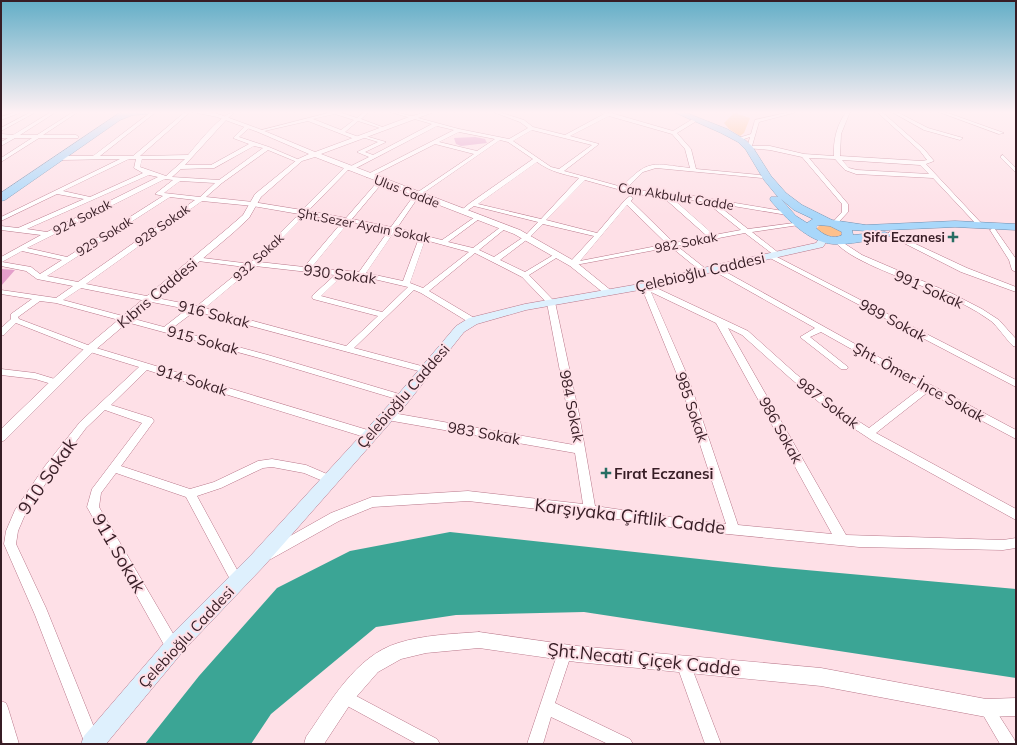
<svg xmlns="http://www.w3.org/2000/svg" width="1017" height="745" viewBox="0 0 1017 745" font-family="Mulish,sans-serif">
<style>
.green{fill:#fdc08b}
.water{fill:#3ba595}
.building{fill:#e39eca}
.lines{fill:none;stroke-linecap:round;stroke-linejoin:round}
.minor-casing{stroke:#b9778a;stroke-width:1}
.tertiary-casing{stroke:#b9778a;stroke-width:1}
.secondary-casing{stroke:#b9778a;stroke-width:1}
.trunk-casing{stroke:#728faf;stroke-width:1}
.minor{fill:#fff;fill-rule:evenodd}
.tertiary{fill:#fff;fill-rule:evenodd}
.secondary{fill:#def0fd;fill-rule:evenodd}
.trunk{fill:#a8d7fa;fill-rule:evenodd}
.poi-dot{fill:#266d62;stroke:#fee0e7;stroke-width:1.5}
.labels{text-anchor:middle;dominant-baseline:central;stroke-width:4;stroke-linejoin:round;paint-order:stroke}
.far-street-label{font-size:13px;fill:#371d25;stroke:#fee0e7}
.far-poi-label{font-size:13px;font-weight:bold;fill:#371d25;stroke:#fee0e7;text-anchor:end}
.street-label{font-size:15px;fill:#371d25;stroke:#fee0e7}
.poi-label{font-size:15px;font-weight:bold;fill:#371d25;stroke:#fee0e7;text-anchor:start}
.near-street-label{font-size:18px;fill:#371d25;stroke:#fee0e7}
</style>
<rect width="100%" height="100%" fill="#fee0e7"/>
<g class="green">
<path d="M729,112H739L738,114L750,118L744,133L740,136L729,129L724,123L733,114Z"/>
<path d="M820,225H828L841,231V235C832,239 825,235 817,230V228Z"/>
</g>
<path class="water" d="M450,532L773,567L1016,589V678L584,612L456,615L376,627L271,714L251,744H145L199,676L277,588L350,551Z"/>
<g class="building">
<path d="M475,137L485,139L487,143L461,146L456,144L454,138Z"/>
<path d="M1,269L15,270L1,286Z"/>
</g>
<g class="lines">
<g class="minor-casing">
<g id="minor">
<path d="M16,112H22L1,120V117Z"/>
<path d="M31,112H36L1,131V128Z"/>
<path d="M51,112H56L20,135H37L73,112H78L43,135H76L79,137L78,138H39L1,162V158L32,138H15L1,146V142L8,138H1V134L13,135Z"/>
<path d="M151,112H156L100,156H133L185,112H190L140,156L188,155C197,145 222,112 235,112L227,119L185,165H211L249,144L233,138L245,126H249V128L239,137L269,147L302,161L297,162L268,150L222,183L206,197L253,202L302,210L345,167H349L369,157L357,152L378,142L362,137V135L386,142L365,152L373,155L432,124L390,112H396L459,129L509,139L528,128L520,122L493,112H499L524,120L533,127L565,135L604,114L599,112L611,113L673,131L691,120H695V122L677,133L691,149L696,169L760,175L763,177L762,178L656,168L643,172L627,188L635,190L693,196L789,212V214L787,215L715,203L748,229L801,222L802,223L799,225L752,232L780,254V256L777,257L1016,380V387L768,257V255H774L745,233L677,246L706,269V273H703L671,247L570,266V262L594,236L543,224L529,238L500,260L525,272L555,254L557,253L561,255L529,275L555,302L579,414L595,506L697,521L726,524L678,377L641,286L642,284H648L748,331L796,374L844,412L869,428L921,388L821,332L810,337L848,367L847,369H841L800,337L815,328L712,270L711,268L715,266L884,360L1016,430V439L928,392L876,433L1016,509V520L873,441L838,418L790,378L742,335L728,328L846,535L1003,540L1016,538V548L1003,550L859,547L697,531L590,515L468,501L373,507L339,521L271,559L267,557L265,553L267,549L331,513L372,497L468,491L583,504L575,453L387,420L384,419L382,416L384,413L387,412L574,445L547,303L522,277L475,253L429,291L476,319L477,321L476,323H470L421,293L414,290L354,348L429,368L430,370L426,373L195,311L171,329L268,355L406,396L408,398L406,400L403,401L263,359L56,303L40,301L18,317L19,319L93,347L371,431L375,432L376,435L375,438L371,439L147,370L111,405L152,418L154,421L121,466L190,489L214,482L258,461L272,459L306,465L334,477L335,480L334,483L330,484L304,473L272,467L263,468L221,488L197,496L241,577L243,581L241,585L237,587L233,585L186,497L116,473L101,493L99,507L178,642L180,647L178,652L173,654L168,652L87,507L92,489L142,423L105,410L86,428L53,472L24,517L18,531L16,544L46,608L100,742L99,744H85L35,615L4,544L6,531L15,510L45,466L80,422L139,367L87,351L16,323L4,335L1,336V328L11,319V314L32,299L1,294V290L56,298L73,286L37,279L26,271L1,266V257L41,235L1,230V226L18,228L84,199L57,194L3,220L1,221V217L120,159L60,160L57,158L60,156H93ZM609,116L672,134L685,149L690,168C653,164 649,158 622,187L564,171L599,144L570,136ZM437,126L454,130L366,175V177H370L435,144L474,154L415,194L391,227L352,219L383,182V180H379L346,218L308,211L348,170H352ZM532,130L592,145L559,169L551,167L513,141ZM459,132L495,139L477,151L439,142ZM500,140L508,142L533,159L470,203L459,212L464,213L474,206L538,222L525,236L494,257L479,250L506,228V226H502L473,248L448,242L479,219V217H475L442,240L426,236L425,235L397,228L419,196ZM254,146L263,148L219,180L172,177L181,169L214,168ZM129,159H136L134,168L143,173L90,197L63,191ZM142,159H185L166,176L140,167ZM537,162C551,172 563,174 579,178L541,219L478,204ZM149,175L158,177L47,232L27,229ZM165,179L173,180L155,194L163,196L67,257L27,248ZM585,180L635,194L663,197L707,236L674,243L631,201L633,198L630,196L625,200L597,233L546,220ZM180,181L215,183L200,197L164,193ZM170,197L195,200L78,282L47,276ZM672,198L706,202L741,230L714,235ZM202,201L253,206L299,214L251,262L243,263L195,257L194,259L198,261L245,267L197,306L86,284ZM627,205L667,244L580,261ZM305,215L343,221L304,267L259,262ZM349,222L389,230L359,272L311,268ZM394,232L419,238L403,281L366,273ZM425,240L469,252L423,288L410,283ZM22,251L62,260L40,274L31,267L2,262ZM255,266L335,275L313,295L312,297L313,299L378,316L346,346L205,308ZM343,275L361,276L408,287L382,312L321,296ZM81,288L187,309L164,327L63,300ZM651,292L716,323L832,534L738,525L688,377Z"/>
<path d="M332,112H339L357,118L364,112H369L361,119L385,128L383,129L358,121L345,132L359,137L360,138L357,140L308,121L260,132L258,131ZM335,114L354,120L341,130L313,119Z"/>
<path d="M790,112H797L759,122L752,146H770L804,154L834,156C833,140 837,125 846,112H850L841,134L840,156L922,161L927,160L920,151L877,112H882L924,149L934,161L926,164L983,225L978,226L933,178L856,174L845,170L835,159L809,158L848,204V212L836,225H832V223L842,212V204L802,157L770,150L747,148L750,137L738,141L735,139L751,134L755,120ZM842,160L920,165L929,174L857,170L849,168Z"/>
<path d="M892,112H897L928,128L963,138L960,140L924,130Z"/>
<path d="M939,112H945L1004,133L999,134Z"/>
<path d="M1003,155L1016,168V173L1001,158V156Z"/>
<path d="M993,228L995,229L1016,259V272L1012,270L1009,260L990,230Z"/>
<path d="M890,232L967,268L1016,287V292L961,272L888,235L887,234Z"/>
<path d="M836,238L862,255L953,294L982,309L999,320L1016,339V347L1013,346C1005,338 999,328 991,321C957,296 913,284 875,267C860,260 845,253 834,241V239Z"/>
<path d="M1,369L35,373L58,380L60,382L55,385L35,379L1,375Z"/>
<path d="M565,645L570,647L572,652L555,703L630,739L633,744H608L551,717L543,744H527L558,652L560,647Z"/>
<path d="M683,656L688,658L721,744H705L676,663L678,658Z"/>
<path d="M345,690L437,739L440,744H417L340,702L338,697L340,692Z"/>
<path d="M1,701L6,703L8,708L19,744H3L1,735Z"/>
<path d="M986,701L991,703L1014,739L1016,744H1000L979,708L981,703Z"/>
</g>
</g>
<g class="tertiary-casing">
<g id="tertiary">
<path d="M193,112H211L221,115L262,130L315,152L409,117L426,112H434L321,154L520,230L576,262L613,292L611,294H605L570,266L514,234L315,157L302,161L261,197L249,218L234,232L94,351L5,440L1,442V429L86,347L228,228L243,215L255,194L298,159L309,154L258,132L217,117Z"/>
<path d="M479,632L577,646L821,668L986,699L1016,698V716L986,717L821,686L577,662L479,648L426,653L401,659L378,672L351,703L324,744H304L306,737C330,703 355,656 398,643C423,635 452,634 479,632Z"/>
</g>
</g>
<g class="secondary-casing">
<path id="secondary" d="M824,235L829,238L823,247L716,271L645,289L526,310L477,324L464,332L405,406L264,566L185,649L106,744H81L84,736L171,635L252,554L395,398L456,326L469,318L525,304L645,283L715,265L816,243L821,236Z"/>
</g>
<g class="trunk-casing">
<g id="trunk">
<path d="M121,112H149L148,114L133,115L120,120L5,200L1,201V193Z"/>
<path d="M674,112H684L727,129L744,139L752,146L771,176L786,193L802,205L832,220L866,225L955,221L1016,224V230L955,227L866,231L852,230L853,235L885,232L891,235L885,238C868,240 850,245 833,244C808,242 787,219 771,201L770,199L771,197H778L764,180L746,150L738,142L721,133ZM781,199L794,210L813,219L807,223L796,216ZM818,225L830,226L842,232V235C833,240 823,235 816,228Z"/>
</g>
</g>
<use href="#minor" class="minor"/>
<use href="#tertiary" class="tertiary"/>
<use href="#secondary" class="secondary"/>
<use href="#trunk" class="trunk"/>
</g>
<linearGradient id="sky" x2="0" y2="1"><stop stop-color="#63aec7"/><stop offset="0.52" stop-color="#fff1f4"/><stop offset="1" stop-color="#fff1f4" stop-opacity="0"/></linearGradient>
<rect width="1017" height="216" fill="url(#sky)"/>
<g class="poi-dot">
<path d="M951 231h4v4h4v4h-4v4h-4v-4h-4v-4h4z"/>
<path d="M604 467h4v4h4v4h-4v4h-4v-4h-4v-4h4z"/>
</g>
<g class="labels">
<g class="far-street-label">
<text transform="translate(407 191) rotate(21)">Ulus Cadde</text>
<text transform="translate(676 196) rotate(9)">Can Akbulut Cadde</text>
<text transform="translate(82 217) rotate(-27)">924 Sokak</text>
<text transform="translate(162 225) rotate(-35)">928 Sokak</text>
<text transform="translate(364 225) rotate(11)">Şht.Sezer Aydın Sokak</text>
<text transform="translate(104 236) rotate(-32)">929 Sokak</text>
<text transform="translate(686 242) rotate(-11)">982 Sokak</text>
<text transform="translate(258 257) rotate(-43)">932 Sokak</text>
</g>
<g class="far-poi-label">
<text x="945" y="237">Şifa Eczanesi</text>
</g>
<g class="street-label">
<text transform="translate(700 272) rotate(-13)">Çelebioğlu Caddesi</text>
<text transform="translate(340 274) rotate(7)">930 Sokak</text>
<text transform="translate(929 289) rotate(24)">991 Sokak</text>
<text transform="translate(157 293) rotate(-40)">Kıbrıs Caddesi</text>
<text transform="translate(214 314) rotate(14)">916 Sokak</text>
<text transform="translate(893 320) rotate(28)">989 Sokak</text>
<text transform="translate(203 340) rotate(15)">915 Sokak</text>
<text transform="translate(192 380) rotate(17)">914 Sokak</text>
<text transform="translate(919 382) rotate(29)">Şht. Ömer İnce Sokak</text>
<text transform="translate(403 396) rotate(-49)">Çelebioğlu Caddesi</text>
<text transform="translate(828 403) rotate(37)">987 Sokak</text>
<text transform="translate(572 406) rotate(79)">984 Sokak</text>
<text transform="translate(692 407) rotate(71)">985 Sokak</text>
<text transform="translate(781 430) rotate(61)">986 Sokak</text>
<text transform="translate(484 433) rotate(10)">983 Sokak</text>
<text transform="translate(186 637) rotate(-47)">Çelebioğlu Caddesi</text>
</g>
<g class="poi-label">
<text x="614" y="473">Fırat Eczanesi</text>
</g>
<g class="near-street-label">
<text transform="translate(47 476) rotate(-55)">910 Sokak</text>
<text transform="translate(630 516) rotate(7)">Karşıyaka Çiftlik Cadde</text>
<text transform="translate(119 553) rotate(60)">911 Sokak</text>
<text transform="translate(644 659) rotate(6)">Şht.Necati Çiçek Cadde</text>
</g>
</g>
<rect width="1017" height="745" fill="none" stroke="#371d25" stroke-width="4"/>
</svg>
